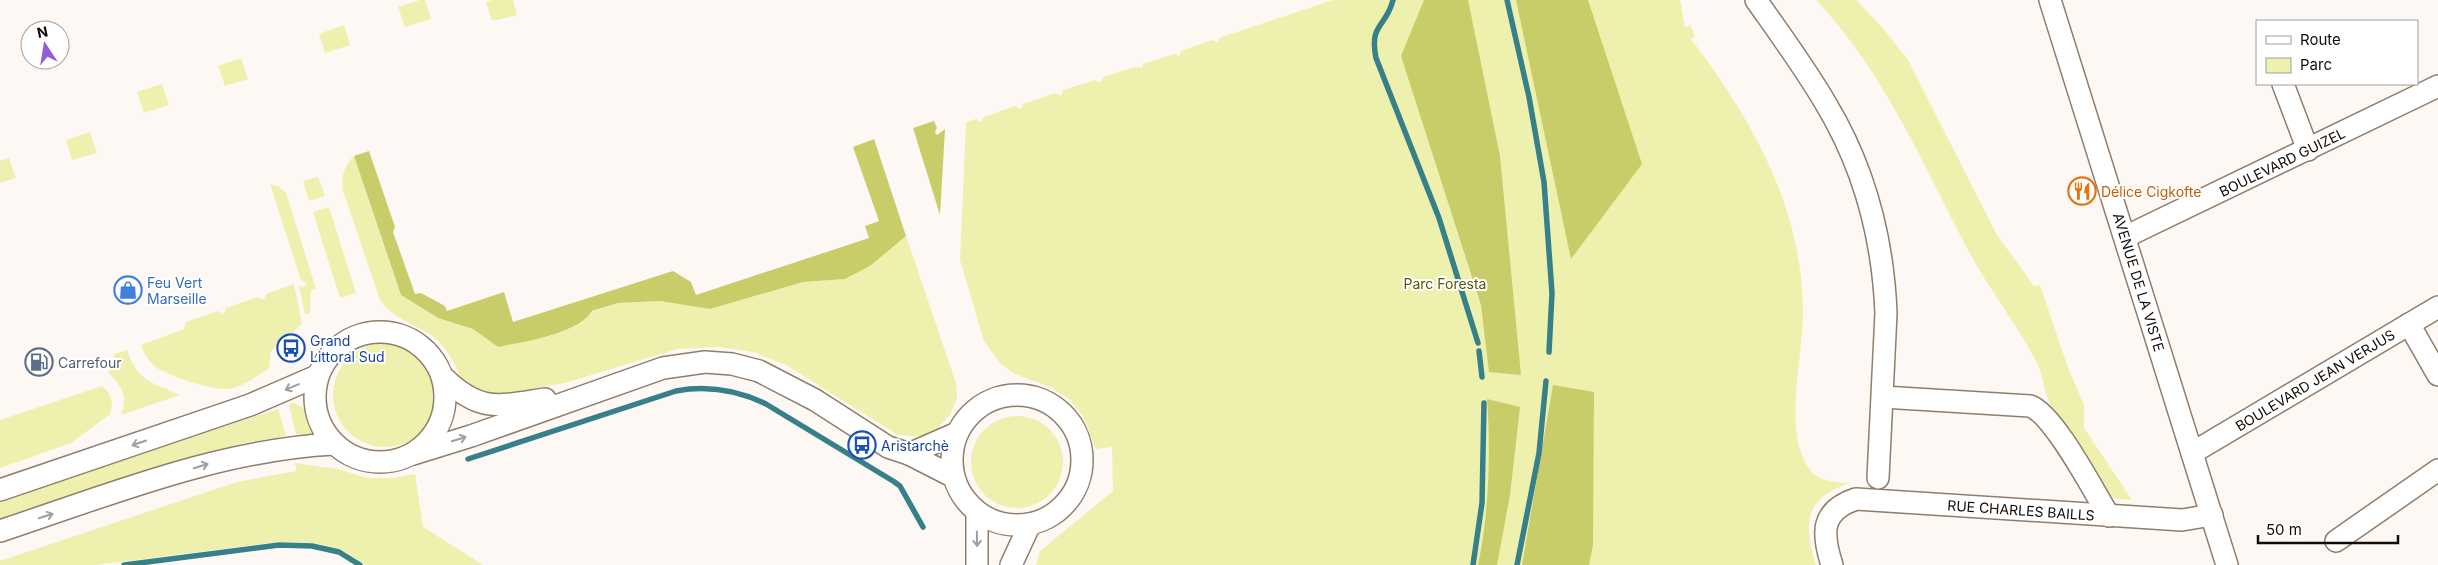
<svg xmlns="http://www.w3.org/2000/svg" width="2438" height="565" viewBox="0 0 2438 565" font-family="Inter,sans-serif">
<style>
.green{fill:#edf1ad}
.forest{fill:#c9cd69}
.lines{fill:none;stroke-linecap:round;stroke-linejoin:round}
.stream{stroke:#37808a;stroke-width:5.5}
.minor-casing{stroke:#917d6b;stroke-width:24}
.minor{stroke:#fff;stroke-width:21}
.oneway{stroke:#a19e9b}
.labels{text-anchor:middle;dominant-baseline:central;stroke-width:4;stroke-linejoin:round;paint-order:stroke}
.street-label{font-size:14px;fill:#130c06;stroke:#fff}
.food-label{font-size:14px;fill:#c56008;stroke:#fff;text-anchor:start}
.shop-label{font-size:14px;fill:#366cbe;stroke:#fff;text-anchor:start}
.park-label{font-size:14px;fill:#56580b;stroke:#fff}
.transit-label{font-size:14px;fill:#164399;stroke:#fff;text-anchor:start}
.service-label{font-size:14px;fill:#4e5e75;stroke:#fff;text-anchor:start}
</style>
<rect width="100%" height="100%" fill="#fdf8f4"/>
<g class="green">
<path d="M420,0H425L431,19L405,27L398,7Z"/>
<path d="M492,0H513L517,15L492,21L486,2Z"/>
<path d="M1333,0H1680L1685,27L1690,25L1695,36L1691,39C1753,121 1804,210 1803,316C1802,354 1788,418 1801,452C1811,481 1823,481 1850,483C1804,498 1803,523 1816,565H1036L1040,551L1113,491L1112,447L1096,449L1083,416L1069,399L1050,387L1013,373L1000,363L984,341L960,260L966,122L976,119L981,122L984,117L1015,106L1021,109L1023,104L1055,93L1061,96L1063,90L1095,80L1101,83L1103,77L1134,67L1142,68L1143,64L1174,54L1180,56L1181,51L1212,40L1218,42L1219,38Z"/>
<path d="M1816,0H1856L1882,27L1908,60L1997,235L2034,286L2040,285L2067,365L2084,405V428L2132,500L2117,499L2109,495C2088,465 2061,433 2048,399C2043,386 2042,371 2035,359C2014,320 1986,285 1966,246C1922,162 1882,69 1816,0Z"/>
<path d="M344,25L350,45L325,53L319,34Z"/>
<path d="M241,58L248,79L225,86L218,66Z"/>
<path d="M162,84L169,105L144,113L137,92Z"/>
<path d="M90,132L97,153L72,160L66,140Z"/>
<path d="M354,156L401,295L438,318L473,329L498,347C523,342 579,334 592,312L618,303L661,301L710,309L803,282L845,279L870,266L906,236L956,383L957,398L950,415L934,432L922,437L898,435L786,365L753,352L718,347L677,349L565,383L513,392L482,394L468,391C457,374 451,350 435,338C415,323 395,321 380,300L343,191C341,177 344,165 354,156Z"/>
<path d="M9,158L16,178L0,183V161Z"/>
<path d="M318,177L325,196L309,201L303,181Z"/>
<path d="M270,184L278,186L286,193L316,289L311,290L310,313L305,314L299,286L304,287L307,283L301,280Z"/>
<path d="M329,207L356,293L340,298L313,212Z"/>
<path d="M294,284L302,324L271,351L269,368C256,377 241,389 225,389C210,389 168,376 156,367C148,361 144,353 141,345L184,329L186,322L218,311L224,314L226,308L258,297L264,300L266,294Z"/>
<circle cx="385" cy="395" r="52"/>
<path d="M127,350C139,383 150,381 180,395L121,415C129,394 121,387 108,372L114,366V354Z"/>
<path d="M102,386C112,394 114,403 110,414L71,443L0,468V420Z"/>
<path d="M293,402L306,410L309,423L315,434H296L289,405Z"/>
<path d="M278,409L286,436L245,443L189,458L0,520V499Z"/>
<circle cx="1017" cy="462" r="46"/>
<path d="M295,463L338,469L367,478H393L415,474L423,527L483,565H366L342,550L314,543L278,542L96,565H0V561L237,482L296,471Z"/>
</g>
<g class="forest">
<path d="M1424,0H1468L1500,156L1521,375L1489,372L1481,305L1401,56Z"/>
<path d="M1516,0H1588L1642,164L1571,259Z"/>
<path d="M934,121L937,128L935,132L937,135L945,129L940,215L913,128Z"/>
<path d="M874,139L906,236L870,266L845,279L803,282L710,309L660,301L618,303L592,311C579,334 523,342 498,347L473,329L438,318L401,295L354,156L369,151L395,227L393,232L415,294L421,293L445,306L447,311L504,292L513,322L673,271L691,282L696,295L869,238L865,226L879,221L853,147Z"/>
<path d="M1553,385L1594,392L1593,545L1589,565H1522Z"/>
<path d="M1487,399L1520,407L1510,495L1497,565H1478C1489,515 1491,450 1487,399Z"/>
</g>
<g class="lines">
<g class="stream">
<path d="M1393,0C1386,28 1369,23 1376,58L1439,218L1478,343"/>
<path d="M1507,0L1529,97L1544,182L1552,293L1549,352"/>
<path d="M1479,351L1482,377"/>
<path d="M468,459L676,391C708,385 737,390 766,404L893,481L900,486L923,527"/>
<path d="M124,565L279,545L312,546L339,552L360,565"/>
<path d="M1473,565L1482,503L1484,403"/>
<path d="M1517,565L1539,453L1546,381"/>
</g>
<g class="minor-casing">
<g id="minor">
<path d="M1756,0C1780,34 1805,68 1826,104C1864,167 1883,240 1886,313L1878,478"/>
<path d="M2050,0L2227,565"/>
<path d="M2283,84L2308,150"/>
<path d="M2125,237L2438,86"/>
<path d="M2409,324L2438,375"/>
<circle cx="380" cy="397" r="65"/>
<path d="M443,377C480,413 498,406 545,399"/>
<circle cx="1017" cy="460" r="65"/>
<path d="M1883,397L2030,406C2054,414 2094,492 2109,516"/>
<path d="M2192,453L2438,307"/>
<path d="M413,454L471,436L663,368L705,362L732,364L759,371L815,400L888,447L909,454L954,477"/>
<path d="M909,454L957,433"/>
<path d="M0,490L250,405L317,376"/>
<path d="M977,512V565"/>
<path d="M0,531C109,495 218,450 334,444"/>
<path d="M2336,541L2438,470"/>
<path d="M1011,565L1030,524"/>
<path d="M1832,565C1822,534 1820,511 1856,499L2182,520L2212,515"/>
</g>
</g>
<use href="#minor" class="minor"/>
</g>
<defs><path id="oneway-shaft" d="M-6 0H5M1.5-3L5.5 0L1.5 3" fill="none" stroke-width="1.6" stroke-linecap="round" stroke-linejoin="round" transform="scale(1.25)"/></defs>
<g class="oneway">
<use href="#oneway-shaft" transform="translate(292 387) rotate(157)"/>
<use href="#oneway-shaft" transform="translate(459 439) rotate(-17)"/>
<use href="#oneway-shaft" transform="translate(139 443) rotate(161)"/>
<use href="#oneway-shaft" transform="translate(201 466) rotate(-17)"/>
<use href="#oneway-shaft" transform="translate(46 516) rotate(-18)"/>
<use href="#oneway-shaft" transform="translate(977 539) rotate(89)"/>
</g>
<defs>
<g id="restaurant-ring" transform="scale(1.4375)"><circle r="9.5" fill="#fff" stroke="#e8710a" stroke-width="1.5"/><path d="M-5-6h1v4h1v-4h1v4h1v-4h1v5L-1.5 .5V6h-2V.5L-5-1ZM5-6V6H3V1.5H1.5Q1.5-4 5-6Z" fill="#e8710a"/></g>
<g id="shop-ring" transform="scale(1.4375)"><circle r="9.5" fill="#fff" stroke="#3f7fe0" stroke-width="1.5"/><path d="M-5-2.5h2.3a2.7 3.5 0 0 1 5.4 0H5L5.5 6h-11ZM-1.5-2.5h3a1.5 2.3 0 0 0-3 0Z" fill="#3f7fe0"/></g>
<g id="bus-ring" transform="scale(1.4375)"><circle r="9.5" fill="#fff" stroke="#1a4fb4" stroke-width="1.5"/><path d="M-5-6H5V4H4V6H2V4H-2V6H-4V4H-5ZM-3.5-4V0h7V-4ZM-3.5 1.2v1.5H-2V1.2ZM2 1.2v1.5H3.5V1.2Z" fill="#1a4fb4"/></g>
<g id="fuel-ring" transform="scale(1.4375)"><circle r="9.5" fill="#fff" stroke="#5c6f8a" stroke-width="1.5"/><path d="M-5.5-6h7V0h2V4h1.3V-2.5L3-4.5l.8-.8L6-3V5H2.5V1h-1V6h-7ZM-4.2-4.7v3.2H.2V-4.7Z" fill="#5c6f8a"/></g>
</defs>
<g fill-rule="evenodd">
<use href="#restaurant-ring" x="2082" y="191"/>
<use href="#shop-ring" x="128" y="290"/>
<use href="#bus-ring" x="291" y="348"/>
<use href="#fuel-ring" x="39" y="362"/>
<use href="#bus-ring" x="862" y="445"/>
</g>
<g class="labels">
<g class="street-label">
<text transform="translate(2282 162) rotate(-26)">BOULEVARD GUIZEL</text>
<text transform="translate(2139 282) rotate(73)">AVENUE DE LA VISTE</text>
<text transform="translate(2315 380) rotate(-31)">BOULEVARD JEAN VERJUS</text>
<text transform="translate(2021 510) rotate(4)">RUE CHARLES BAILLS</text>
</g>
<g class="food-label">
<text x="2101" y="191">Délice Cigkofte</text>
</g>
<g class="shop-label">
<text x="147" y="282">Feu Vert<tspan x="147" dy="16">Marseille</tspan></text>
</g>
<g class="park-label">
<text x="1445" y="283">Parc Foresta</text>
</g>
<g class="transit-label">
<text x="310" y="340">Grand<tspan x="310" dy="16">Littoral Sud</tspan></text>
<text x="881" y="445">Aristarchè</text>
</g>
<g class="service-label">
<text x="58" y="362">Carrefour</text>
</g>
</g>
<rect x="2256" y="20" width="162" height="65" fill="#ffffff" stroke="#a19e9b"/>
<rect x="2266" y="36" width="25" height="8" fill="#ffffff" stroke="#a19e9b"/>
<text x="2300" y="45" font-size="15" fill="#130c06">Route</text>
<rect x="2266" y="58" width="25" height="15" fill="#edf1ad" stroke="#a19e9b"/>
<text x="2300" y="70" font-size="15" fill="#130c06">Parc</text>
<g transform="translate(45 45) rotate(348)"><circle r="24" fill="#ffffff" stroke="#a19e9b"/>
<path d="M0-4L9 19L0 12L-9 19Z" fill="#925dd5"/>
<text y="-8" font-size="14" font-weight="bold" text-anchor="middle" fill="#130c06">N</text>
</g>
<path d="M2258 535v8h140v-8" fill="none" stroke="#130c06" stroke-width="2.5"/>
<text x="2266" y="535" font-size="15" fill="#130c06" stroke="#ffffff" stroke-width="4" paint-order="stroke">50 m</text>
</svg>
